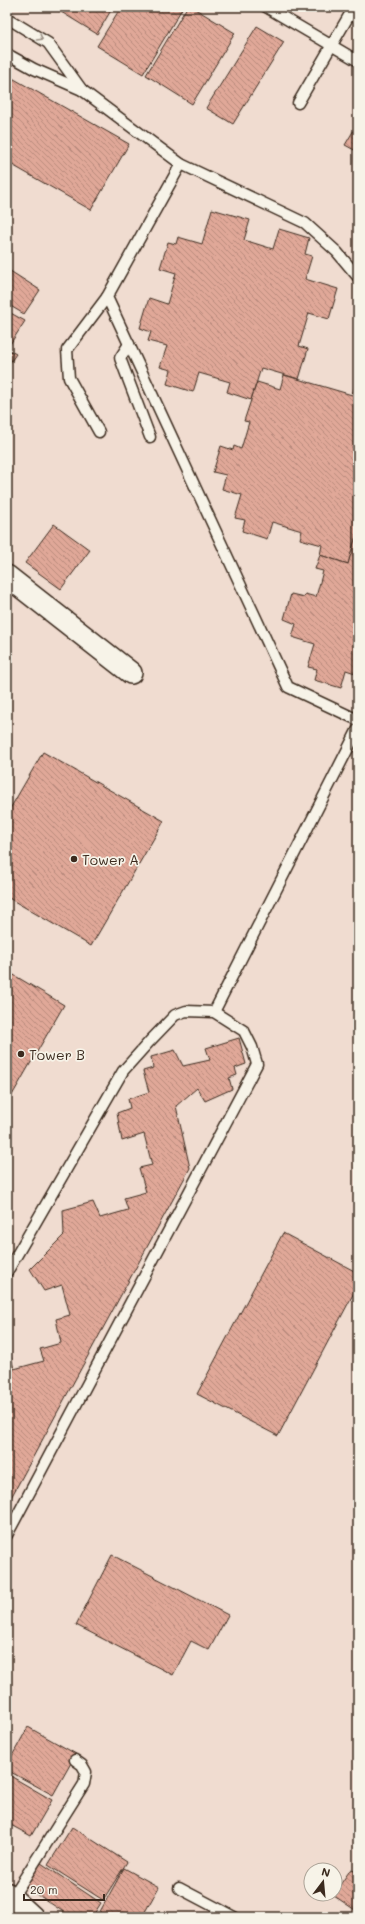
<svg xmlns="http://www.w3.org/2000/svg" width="365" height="1924" viewBox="0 0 365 1924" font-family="Mali,sans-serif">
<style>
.building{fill:url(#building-back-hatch);stroke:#3b2a1e}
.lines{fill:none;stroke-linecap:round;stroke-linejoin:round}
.service-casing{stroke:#3b2a1e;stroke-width:13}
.minor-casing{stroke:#3b2a1e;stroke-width:24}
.secondary-casing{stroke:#3b2a1e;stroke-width:25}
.service{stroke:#f7f3e8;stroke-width:10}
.minor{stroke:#f7f3e8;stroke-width:21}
.secondary{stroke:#f7f3e8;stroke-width:22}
.oneway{stroke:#998e83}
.poi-dot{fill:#3b2a1e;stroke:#f7f3e8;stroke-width:1.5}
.labels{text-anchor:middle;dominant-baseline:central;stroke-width:3.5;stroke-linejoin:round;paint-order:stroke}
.poi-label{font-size:14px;fill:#3b2a1e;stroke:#f7f3e8;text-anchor:start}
</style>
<defs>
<pattern id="building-back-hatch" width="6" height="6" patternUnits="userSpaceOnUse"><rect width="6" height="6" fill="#e0a898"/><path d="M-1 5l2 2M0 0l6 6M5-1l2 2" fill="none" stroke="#b7897b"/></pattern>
</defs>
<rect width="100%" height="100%" fill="#f0dcd0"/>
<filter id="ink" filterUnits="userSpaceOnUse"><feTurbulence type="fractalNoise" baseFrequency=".025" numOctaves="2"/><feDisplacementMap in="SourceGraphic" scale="8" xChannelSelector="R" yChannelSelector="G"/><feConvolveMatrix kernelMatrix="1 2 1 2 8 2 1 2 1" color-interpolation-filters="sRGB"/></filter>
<g filter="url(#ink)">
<g class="building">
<path d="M53,7H113L97,34Z"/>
<path d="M121,7H183L143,74L97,46Z"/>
<path d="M187,7H192L235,33L192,104L146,75Z"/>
<path d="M257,26L284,42L233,124L206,108Z"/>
<path d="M7,75L129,144L91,210L7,162Z"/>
<path d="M358,123V152L345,145Z"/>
<path d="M212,209L250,220L244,240L273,249L279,229L309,238L305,254L312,256L305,279L338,289L329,319L309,313L299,346L308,349L299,379L261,368L251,400L227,392L230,382L199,373L193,392L167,384L171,370L160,367L167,346L148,341L151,332L140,328L149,298L167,304L176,273L160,268L168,242L176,244L178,237L202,244Z"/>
<path d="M7,269L40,290L24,314L7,304Z"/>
<path d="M7,311L25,321L7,349Z"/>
<path d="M7,349L16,354L7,367Z"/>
<path d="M284,375L352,395L357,380H358V529L348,564L320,555L322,545L300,539L302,531L272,522L267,539L242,531L245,520L235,518L242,495L222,489L226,475L213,472L221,446L233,450L234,446L241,449L249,422L244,421L257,382L280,389Z"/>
<path d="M54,524L90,550L61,589L25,563Z"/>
<path d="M358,529V674L346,670L341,688L314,680L317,669L308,667L315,644L292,637L296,624L284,619L291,594L304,597L305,594L316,597L323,571L315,569L320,555L348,564Z"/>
<path d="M43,752L164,821L91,946L7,897V814Z"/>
<path d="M7,971L64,1005L7,1104Z"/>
<path d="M239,1038L246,1064L235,1068L237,1075L229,1078L232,1089L205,1101L197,1088L176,1106L190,1168L7,1505V1350H9L14,1369L44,1361L40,1349L61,1343L56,1319L70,1315L62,1285L44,1291L30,1269L64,1235L63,1210L93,1202L100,1218L128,1210L124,1198L146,1192L139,1168L152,1165L144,1134L122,1141L117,1113L130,1108L128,1099L149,1092L143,1071L153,1068L151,1057L175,1050L183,1066L210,1060L206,1048Z"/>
<path d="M283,1233L358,1273V1285L278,1436L197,1394Z"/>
<path d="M112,1555L228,1615L209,1650L191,1641L173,1675L76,1625Z"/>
<path d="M28,1727L76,1754L53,1795L7,1770V1765Z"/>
<path d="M7,1774L52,1800L31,1836L7,1823Z"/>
<path d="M72,1827L127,1862L103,1900L48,1865Z"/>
<path d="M38,1861L101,1903L92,1917H71L22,1884Z"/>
<path d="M124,1868L159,1887L142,1917H97Z"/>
<path d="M351,1869L358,1873V1912L333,1895Z"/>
</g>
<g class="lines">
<g class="service-casing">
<g id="service">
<path d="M266,7L358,61"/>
<path d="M7,18L48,43L82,90"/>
<path d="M7,54L34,69L82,90L181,164L305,223L337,252L358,277"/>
<path d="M298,103L354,7"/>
<path d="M181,164L107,297L288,687L358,720"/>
<path d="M129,344L120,358L150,437"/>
<path d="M99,432L69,378L67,350L107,297"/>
<path d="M214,1012L358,729"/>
<path d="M7,1272L123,1071L149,1042L175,1015L186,1011L214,1012L244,1031L252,1047L257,1064L7,1535"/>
<path d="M179,1888L234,1917"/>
<path d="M12,1898L84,1784L86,1772L82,1765L75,1760"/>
</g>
</g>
<g class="minor-casing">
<path id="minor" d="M7,576L131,673"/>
</g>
<g class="secondary-casing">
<path id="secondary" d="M7,1894L32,1917"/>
</g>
<use href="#service" class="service"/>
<use href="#minor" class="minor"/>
<use href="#secondary" class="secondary"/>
</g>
<defs><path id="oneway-chevron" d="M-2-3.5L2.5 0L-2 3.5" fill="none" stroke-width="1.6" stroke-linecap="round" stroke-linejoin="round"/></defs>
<use class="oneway" href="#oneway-chevron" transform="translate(40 38) rotate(31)"/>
</g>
<g class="poi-dot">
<circle cx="74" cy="859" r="4"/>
<circle cx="21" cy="1054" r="4"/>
</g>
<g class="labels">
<g class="poi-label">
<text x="82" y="859">Tower A</text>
<text x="29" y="1054">Tower B</text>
</g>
</g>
<rect width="365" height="1924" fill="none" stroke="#f7f3e8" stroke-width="24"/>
<rect x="12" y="12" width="341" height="1900" fill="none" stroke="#3b2a1e" stroke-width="1.5" filter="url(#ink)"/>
<g transform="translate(323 1882) rotate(16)"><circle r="19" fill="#f7f3e8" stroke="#aca397"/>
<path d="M0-3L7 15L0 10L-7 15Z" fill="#3b2a1e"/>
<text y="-6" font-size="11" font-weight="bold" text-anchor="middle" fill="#3b2a1e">N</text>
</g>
<path d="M24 1894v6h80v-6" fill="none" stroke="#3b2a1e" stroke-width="2"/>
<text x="30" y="1894" font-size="12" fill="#3b2a1e" stroke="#f7f3e8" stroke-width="3" paint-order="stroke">20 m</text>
</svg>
